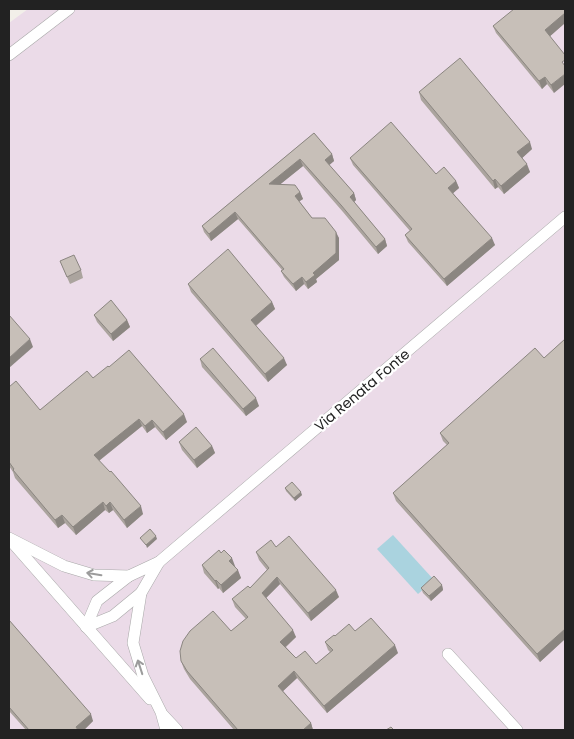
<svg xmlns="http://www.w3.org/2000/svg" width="574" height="739" viewBox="0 0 574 739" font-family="Poppins,sans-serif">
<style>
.industrial{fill:#ebdbe8}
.water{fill:#aad3df}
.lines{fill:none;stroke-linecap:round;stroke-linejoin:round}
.minor-casing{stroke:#a9a9a9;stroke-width:12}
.minor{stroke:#fff;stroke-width:11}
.wall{fill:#aba49e}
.shaded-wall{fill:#8b8681}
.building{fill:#c7bfb8;stroke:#8b8681}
.oneway{stroke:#9c9c9c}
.labels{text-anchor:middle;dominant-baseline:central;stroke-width:4.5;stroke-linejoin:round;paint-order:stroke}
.street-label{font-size:14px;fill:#222;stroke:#fff}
</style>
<rect width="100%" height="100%" fill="#f2efe9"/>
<path class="industrial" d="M28,9H565V730H9V23Z"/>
<path class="water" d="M393,535L434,580L418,594L377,549Z"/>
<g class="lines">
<g class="minor-casing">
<g id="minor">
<path d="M9,55L69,9"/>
<path d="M9,538L64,566L94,575L129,576L159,562L141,593L133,643L143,676L161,712L166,730"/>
<path d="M12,542L150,699"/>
<path d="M159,562L565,217"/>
<path d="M129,576L97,601L86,627L113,616L141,593"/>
<path d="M448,654L517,730"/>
<path d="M163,715L177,730"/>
</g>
</g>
<use href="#minor" class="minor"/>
</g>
<g class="wall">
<path d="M565,9V23L550,36L554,93L547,84L542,89L496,33L493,26Z"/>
<path d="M419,92L532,149L522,158L530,172L504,194L498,187L495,189L421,100Z"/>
<path d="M314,133L332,154L334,161L329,165L354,193L356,200L354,202L385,239L387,246L378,254L343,212L303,166L279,185L300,192L303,199L299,201L312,218L339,238V260L316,279L317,282L308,289L304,284L296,291L284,277L281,271L282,270L238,219L211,241L204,232L202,226Z"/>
<path d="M350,158L436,174L456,181L459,188L453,193L495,245L447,286L408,242L405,235L410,231L353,165Z"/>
<path d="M60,261L81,270L83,278L70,284Z"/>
<path d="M188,284L272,302L275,309L256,326L287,365L268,382L191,292Z"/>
<path d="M94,315L127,320L130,327L113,341L97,322Z"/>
<path d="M565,339V639L540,662L396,501L393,493L447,445L443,441L440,433L544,358Z"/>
<path d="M200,359L259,406L246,416L202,367Z"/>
<path d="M109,367L187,422L166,440L155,427L147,433L142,426L99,461L143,514L127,528L113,510L109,513L105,510L76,535L65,523L58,528L15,478L13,472L9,466V387L40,410L93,378Z"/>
<path d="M179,442L212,446L215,453L197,468L182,450Z"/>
<path d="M285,488L302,495L295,501L286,491Z"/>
<path d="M276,547L339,597L311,621L280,584L266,598L296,637L286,647L296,658L316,664L330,652L328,650L325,642L335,636L355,631L398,653L327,713L297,678L283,691L311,723L313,730H234L190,679L184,669L181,661L231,631L246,619L235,607L232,599L250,588L267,570L259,560L256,552Z"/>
<path d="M202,565L235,566L241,578L223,593L219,588L218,589L204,573Z"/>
<path d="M442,585L443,590L431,601L423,593L421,588Z"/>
<path d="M9,620L93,721L84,730H26L9,711Z"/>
</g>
<g class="shaded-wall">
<path d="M565,13V23L548,38L545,30Z"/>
<path d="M565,74V84L554,93L551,85Z"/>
<path d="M545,77L547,84L542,89L539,81Z"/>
<path d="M530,142L532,149L520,160L517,152Z"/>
<path d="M332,154L334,161L327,167L325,160Z"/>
<path d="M300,159L303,166L272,191L269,184Z"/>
<path d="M527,164L530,172L504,194L501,186Z"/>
<path d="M495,179L498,187L495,189L493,181Z"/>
<path d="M456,181L459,188L451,195L448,188Z"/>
<path d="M300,192L303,199L297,203L295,196Z"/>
<path d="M354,193L356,200L352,204L350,197Z"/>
<path d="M235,212L238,219L211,241L209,234Z"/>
<path d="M336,232L339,238V260L316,279L317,282L308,289L306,282Z"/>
<path d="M492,238L495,245L447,286L444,279Z"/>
<path d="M385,239L387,246L378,254L376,247Z"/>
<path d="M302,277L304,284L296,291L293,284Z"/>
<path d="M272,302L275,309L254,327L251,320Z"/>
<path d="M127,320L130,327L113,341L111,334Z"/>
<path d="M30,339L33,347L9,368V358Z"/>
<path d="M284,358L287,365L268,382L265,374Z"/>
<path d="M256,398L259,406L246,416L243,409Z"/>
<path d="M184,414L187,422L166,440L163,432Z"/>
<path d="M139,419L142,426L96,463L94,455Z"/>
<path d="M152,420L155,427L147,433L145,426Z"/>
<path d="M212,446L215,453L197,468L194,460Z"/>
<path d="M301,492L302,495L295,501L294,498Z"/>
<path d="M103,502L105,510L76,535L73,527Z"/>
<path d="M110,502L113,510L109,513L106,506Z"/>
<path d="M141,506L143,514L127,528L124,520Z"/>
<path d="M62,515L65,523L58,528L55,520Z"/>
<path d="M156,536L157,539L147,548L146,545Z"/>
<path d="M232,558L235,566L232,569L229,561Z"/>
<path d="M238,570L241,578L223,593L221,585Z"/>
<path d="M277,577L280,584L264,600L262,593Z"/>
<path d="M216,580L219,588L218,589L215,581Z"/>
<path d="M442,585L443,590L431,601L429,596Z"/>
<path d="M336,590L339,597L311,621L308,613Z"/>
<path d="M565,629V639L540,662L537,654Z"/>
<path d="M293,630L296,637L283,649L280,642Z"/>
<path d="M395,645L398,653L327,713L324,706Z"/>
<path d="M294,671L297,678L281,693L278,686Z"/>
<path d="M91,714L93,721L84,730H77L76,727Z"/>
<path d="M311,723L313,730H303Z"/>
</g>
<g class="building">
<path d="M514,9H565V13L545,30L565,55V60L562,62L565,66V74L551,85L545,77L539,81L493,26Z"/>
<path d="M460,58L530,142L517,152L527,164L501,186L495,179L493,181L419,92Z"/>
<path d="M391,122L436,174L444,167L456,181L448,188L492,238L444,279L405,235L412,229L350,158Z"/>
<path d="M314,133L332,154L325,160L354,193L350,197L385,239L376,247L341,205L300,159L269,184L295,185L300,192L295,196L312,218H325L336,232V253L313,273L315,275L306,282L302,277L293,284L281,271L284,269L235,212L209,234L202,226Z"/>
<path d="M228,249L272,302L251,320L284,358L265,374L188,284Z"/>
<path d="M74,255L81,270L67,277L60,261Z"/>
<path d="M111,300L127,320L111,334L94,315Z"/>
<path d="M9,315L30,339L9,358Z"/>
<path d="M565,339V629L537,654L393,493L449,443L440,433L535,348L544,358Z"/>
<path d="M213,348L256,398L243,409L200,359Z"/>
<path d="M129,350L184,414L163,432L152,420L145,426L139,419L94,455L110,472L111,471L141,506L124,520L110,502L106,506L103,502L73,527L62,515L55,520L13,470L14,469L9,462V387L16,381L40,410L87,371L93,378L108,366L109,367Z"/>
<path d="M196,427L212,446L194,460L179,442Z"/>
<path d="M292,482L301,492L294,498L285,488Z"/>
<path d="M150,529L156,536L146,545L140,538Z"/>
<path d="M289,536L336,590L308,613L277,577L262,593L293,630L280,642L296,658L305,651L316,664L333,650L325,642L334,635L335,636L349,624L355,631L371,618L395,645L324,706L294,671L278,686L311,723L303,730H238L187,671L181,661L180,651L183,641L190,631L213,611L231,631L248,617L232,599L248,586L250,588L269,568L256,552L271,540L276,547Z"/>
<path d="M219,550L221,553L224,550L232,558L229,561L238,570L221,585L216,580L215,581L202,565Z"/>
<path d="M434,576L442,585L429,596L421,588Z"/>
<path d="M9,620L91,714L76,727L78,730H29L9,707Z"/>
<path d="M391,727L394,730H386Z"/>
</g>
<defs><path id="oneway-shaft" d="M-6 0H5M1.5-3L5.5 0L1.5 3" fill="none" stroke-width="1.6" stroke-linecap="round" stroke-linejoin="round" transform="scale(1.25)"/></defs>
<g class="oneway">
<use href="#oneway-shaft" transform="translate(94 574) rotate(-171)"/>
<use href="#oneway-shaft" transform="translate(140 667) rotate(-108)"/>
</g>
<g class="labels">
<g class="street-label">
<text transform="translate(362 390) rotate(-40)">Via Renata Fonte</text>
</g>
</g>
<rect width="574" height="739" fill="none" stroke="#222222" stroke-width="20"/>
</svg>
